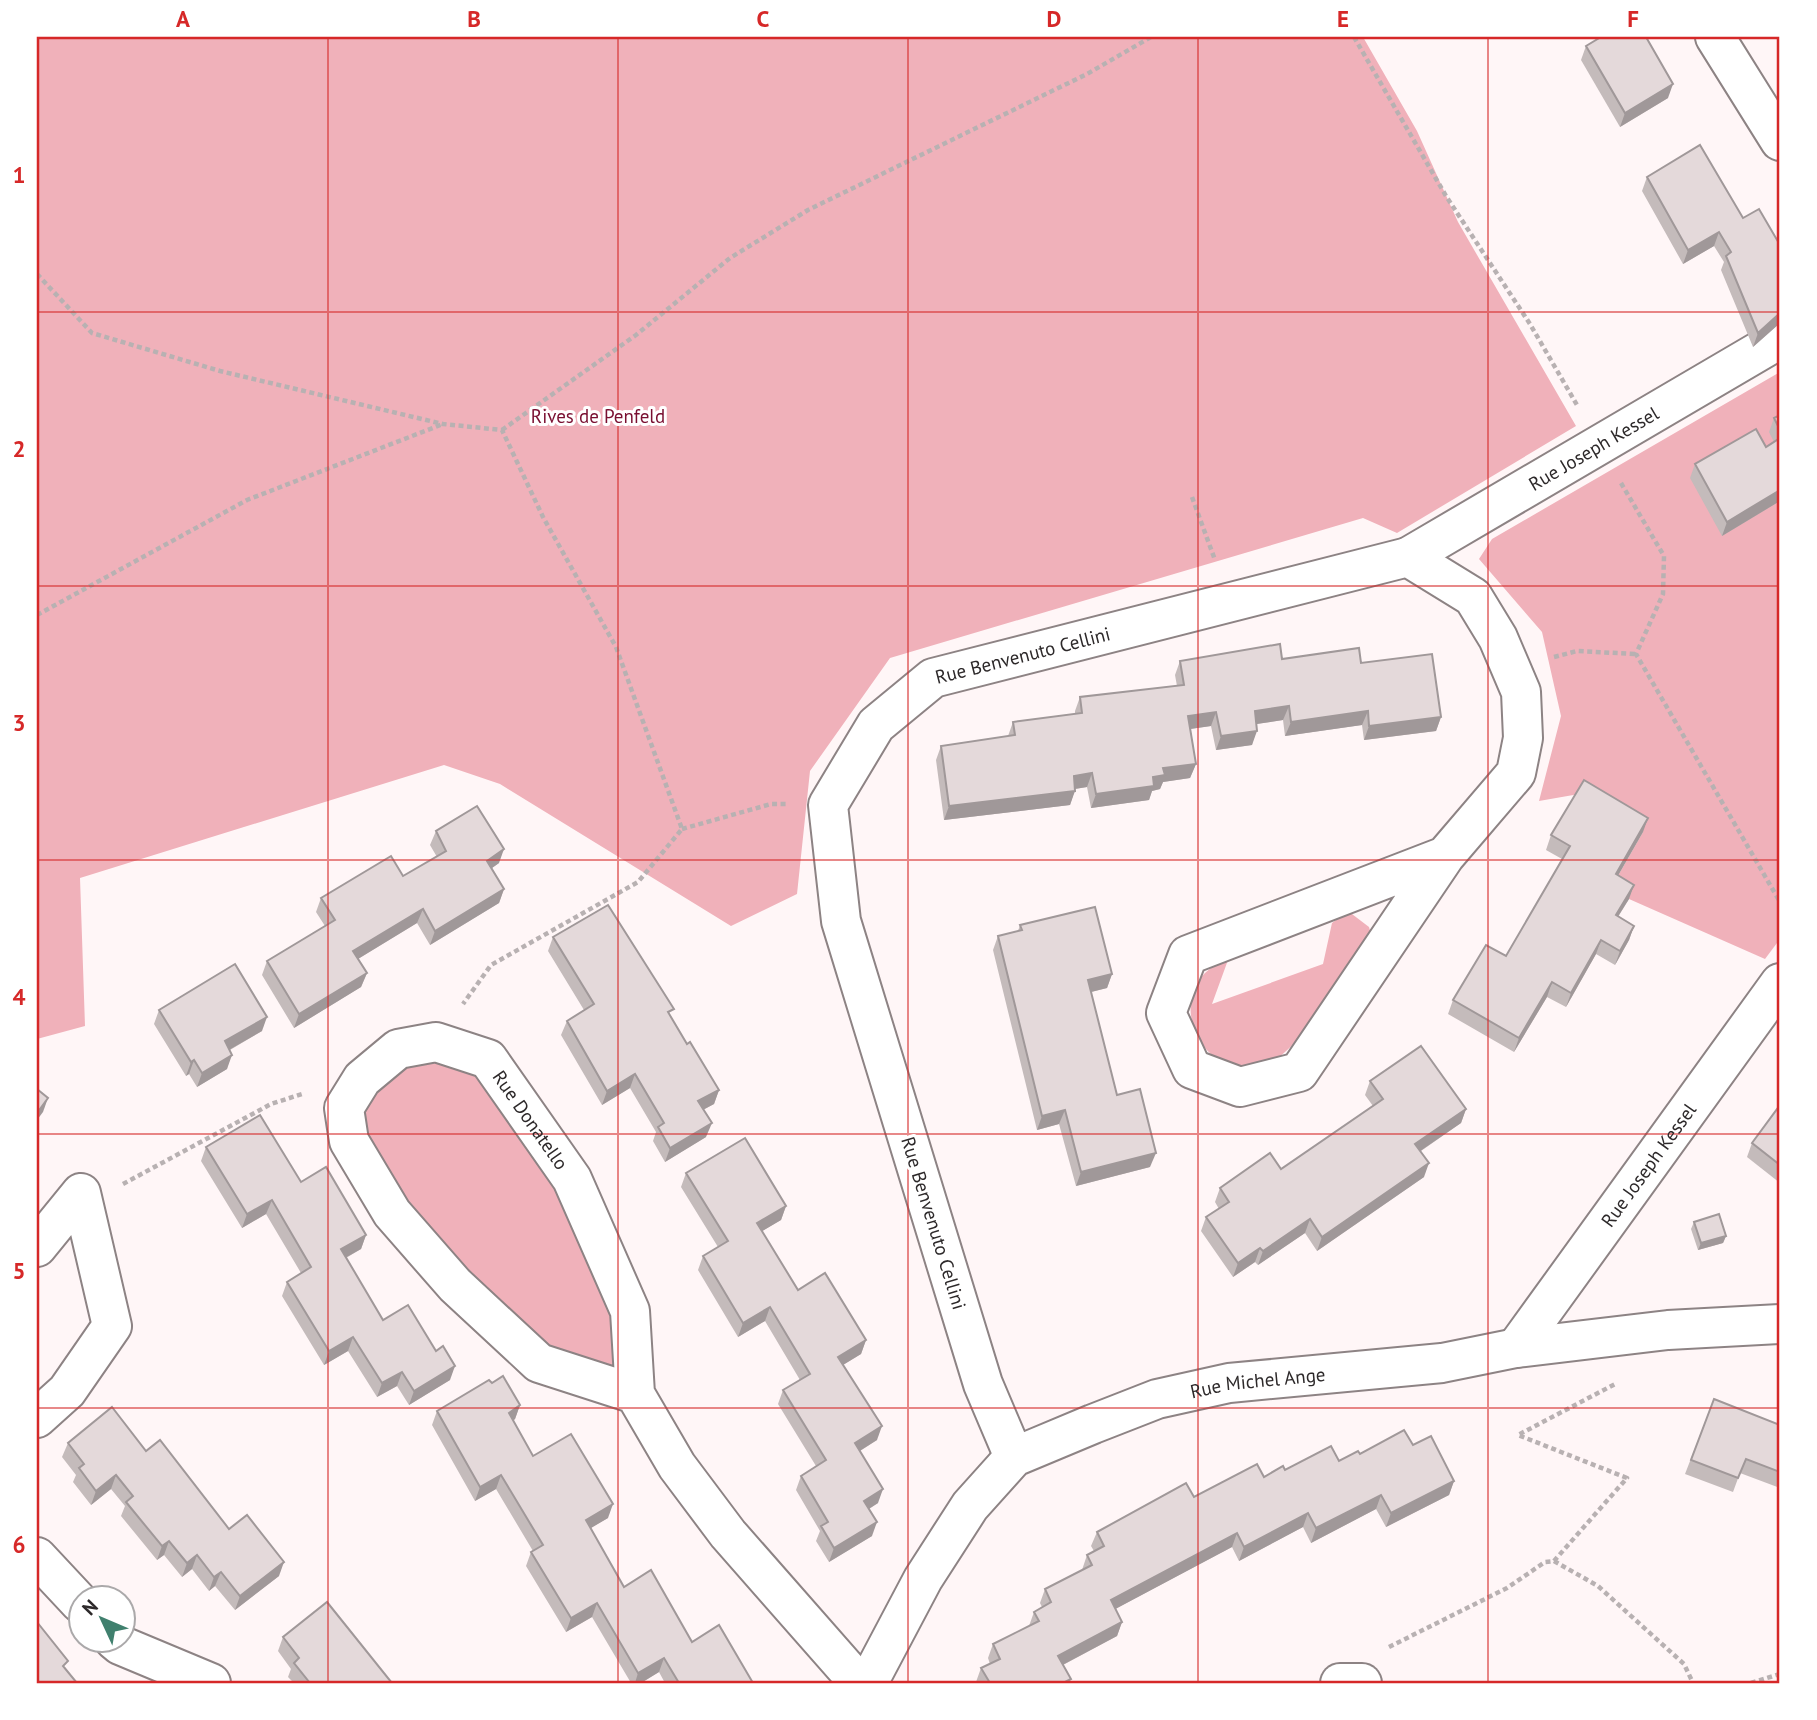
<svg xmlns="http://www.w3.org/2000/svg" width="1817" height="1720" viewBox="0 0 1817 1720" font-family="'PT Sans',sans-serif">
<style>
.green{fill:#f0b1ba}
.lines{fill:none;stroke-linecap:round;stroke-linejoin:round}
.minor-casing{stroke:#8d8384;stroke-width:42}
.path{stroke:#b8b1b2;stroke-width:4.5;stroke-dasharray:5 3.5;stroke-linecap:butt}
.minor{stroke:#fff;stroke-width:38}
.wall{fill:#c4bbbb}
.shaded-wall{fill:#a09899}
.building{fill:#e4d9da;stroke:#a09899;stroke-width:2}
.grid{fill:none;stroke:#d62828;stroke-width:2;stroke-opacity:0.55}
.labels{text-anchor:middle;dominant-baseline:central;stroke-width:6;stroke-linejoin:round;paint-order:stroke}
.park-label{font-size:19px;fill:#790f31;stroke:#fff}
.street-label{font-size:19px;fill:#2d292a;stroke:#fff}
.neatline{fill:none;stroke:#d62828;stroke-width:2.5}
.grid-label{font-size:23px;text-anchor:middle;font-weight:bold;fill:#d62828}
</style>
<rect width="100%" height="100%" fill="#fff6f7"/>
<g class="green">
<path d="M37,37H1363L1417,131L1458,222L1576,426L1397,533L1363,518L890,658L810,771L797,894L731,926L500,784L444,765L80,878L85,1026L37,1039Z"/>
<path d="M1780,372V939L1765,959L1629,899L1611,888L1643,832L1579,794L1539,801L1561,716L1542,632L1479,559L1492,539Z"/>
<path d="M1348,911L1369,927L1371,934C1345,972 1314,1030 1278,1058C1273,1061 1264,1063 1258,1064C1195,1083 1159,981 1228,960L1212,1004L1323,964L1332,923Z"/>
<path d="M398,1049L488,1059L572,1179L635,1394L539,1363L349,1141L362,1079Z"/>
</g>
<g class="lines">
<g class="minor-casing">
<g id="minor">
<path d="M1715,37L1780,141"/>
<path id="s1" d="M1408,557L1780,339"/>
<path d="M37,1247L81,1193L112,1326L67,1391L37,1418"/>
<path id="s2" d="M1516,1348L1780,983"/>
<path id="s3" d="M635,1394L539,1363L455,1285L392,1213L349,1141L344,1108L362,1079L398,1049L436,1042L488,1059L572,1179L630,1311L635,1394L677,1466L728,1534L859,1683"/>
<path id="s4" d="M1014,1457L983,1384L841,921L828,805L876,725L933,678L1408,557L1473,597L1498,638L1521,692L1523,738L1516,773L1445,856L1299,1072L1240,1087L1192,1069L1166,1013L1188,955L1445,856"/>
<path d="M37,1557L80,1603"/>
<path d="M114,1640L120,1645L211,1683"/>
<path id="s5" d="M868,1683L923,1579L970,1506L1014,1457L1093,1424L1157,1399L1229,1383L1442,1363L1516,1348L1668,1330L1780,1324"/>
<path d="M1340,1683H1362"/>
</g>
</g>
<g class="path">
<path d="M1354,37L1446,196L1530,324L1577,405"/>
<path d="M37,274L92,333L220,371L443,424L502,430L543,517L616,647L682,829L638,882L491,965L463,1004"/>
<path d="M502,430L636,335L730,258L808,210L1087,74L1151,37"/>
<path d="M1621,483L1664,556L1663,594L1636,654L1780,902"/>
<path d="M1192,497L1215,560"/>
<path d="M37,615L247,500L443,424"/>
<path d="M1554,657L1577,651L1636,654"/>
<path d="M682,829L771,804H786"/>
<path d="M123,1184L271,1104L302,1094"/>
<path d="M1554,1561L1598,1586L1684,1664L1693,1683"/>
<path d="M1389,1647L1507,1588L1545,1562L1554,1561L1627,1478L1518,1435L1617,1383"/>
<path d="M1751,1683L1780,1674"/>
</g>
<use href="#minor" class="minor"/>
</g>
<g class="wall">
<path d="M1586,46L1668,98L1620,127L1581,60Z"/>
<path d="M1647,177L1743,218L1780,323L1753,347L1721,270L1724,262L1714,246L1683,264L1642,191Z"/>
<path d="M1780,415V501L1722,536L1690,478L1695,464L1766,447L1774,442L1769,432L1774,418Z"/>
<path d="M1282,659L1361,663L1441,717L1436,731L1364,740L1362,725L1285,736L1283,720L1256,724L1252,745L1216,750L1211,726L1190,729L1196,764L1190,778L1163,782L1160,789L1152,791L1149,800L1091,808L1087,787L1075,789L1070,805L944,820L936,760L941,746L1008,736L1013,722L1075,714V711L1080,697L1177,686L1175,675L1180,661Z"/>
<path d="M436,831L499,863L492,868L504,889L499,903L430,945L417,923L358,959L367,973L361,987L294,1028L262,975L267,961L325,926L316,912L321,898L403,876L437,857L430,845Z"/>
<path d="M1643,832L1618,875L1629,899L1618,917L1634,926L1629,940L1615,965L1596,954L1566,1007L1547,997L1514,1052L1448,1014L1453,1000L1506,956L1562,859L1546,850L1551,835Z"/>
<path d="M1020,925L1112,974L1107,988L1091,992L1117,1095L1150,1167L1076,1186L1059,1124L1037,1130L993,950L998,936L1018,931Z"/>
<path d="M553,937L671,1017L687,1044L719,1090L714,1104L703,1110L706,1137L665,1162L653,1141L656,1132L630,1088L602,1105L561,1035L567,1021L584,1010L548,951Z"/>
<path d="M159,1010L262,1031L230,1050L227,1069L197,1087L189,1074L186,1076L154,1024Z"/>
<path d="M1370,1081L1466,1109L1461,1123L1421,1151L1424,1177L1317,1251L1305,1233L1258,1265L1255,1262L1233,1277L1201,1231L1206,1217L1219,1209L1215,1202L1220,1188L1281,1169L1373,1106L1365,1095Z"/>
<path d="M1780,1105V1183L1747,1157L1752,1143Z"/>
<path d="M206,1147L301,1182L366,1235L361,1249L346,1258L383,1320L450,1380L409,1405L397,1386L377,1397L348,1351L324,1365L282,1296L287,1282L301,1273L266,1214L242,1228L201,1161Z"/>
<path d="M686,1173L786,1206L781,1220L762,1231L798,1290L866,1340L861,1354L843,1365L877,1440L860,1451L878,1503L869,1509L872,1536L829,1562L816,1541L820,1531L796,1490L801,1476L816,1466L778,1404L783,1390L800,1380L765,1321L738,1337L698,1270L703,1256L718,1247L681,1187Z"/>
<path d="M1694,1222L1726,1236L1723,1243L1698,1250L1691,1229Z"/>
<path d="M492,1383L520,1405L515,1419L513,1421L533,1456L608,1518L590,1528L624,1587L692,1642L753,1683H665L659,1672L641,1683H631L592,1617L566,1632L526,1566L531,1552L533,1551L496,1489L475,1501L432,1425L437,1411Z"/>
<path d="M1714,1399L1780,1425V1488L1740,1473L1733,1492L1685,1474Z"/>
<path d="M68,1443L146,1451L279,1576L235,1610L215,1586L209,1591L192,1569L182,1577L164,1555L157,1560L121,1516L125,1506L111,1489L91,1505L73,1482L76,1475L62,1457Z"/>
<path d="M1413,1445L1454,1481L1449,1495L1386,1527L1376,1509L1311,1543L1303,1527L1239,1561L1232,1547L1115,1609L1122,1622L1117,1636L1063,1665L1071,1679L1069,1683L976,1682L981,1668L990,1664L988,1658L993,1644L1029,1626L1034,1612L1042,1607L1040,1603L1045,1589L1082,1570L1087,1555L1094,1551L1091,1546L1097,1532L1194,1497L1285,1470L1339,1461L1360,1454Z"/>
<path d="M283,1637L392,1683H294L288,1677L291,1669L278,1651Z"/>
</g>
<g class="shaded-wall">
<path d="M1673,84L1668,98L1620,127L1625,113Z"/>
<path d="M1719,232L1714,246L1683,264L1688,250Z"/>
<path d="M1780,313V323L1753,347L1758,333Z"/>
<path d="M1780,490V501L1722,536L1727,522Z"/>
<path d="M1289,706L1283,720L1250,725L1255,711Z"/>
<path d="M1368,711L1362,725L1285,736L1291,722Z"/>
<path d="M1216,712L1211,726L1183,730L1188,716Z"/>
<path d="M1441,717L1436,731L1364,740L1369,726Z"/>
<path d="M1257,731L1252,745L1216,750L1221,736Z"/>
<path d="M1196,764L1190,778L1163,782L1160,789L1152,791L1149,800L1091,808L1096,794L1153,777L1163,768Z"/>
<path d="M1092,773L1087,787L1068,790L1074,776Z"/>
<path d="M1075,791L1070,805L944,820L949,806Z"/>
<path d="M1648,818L1643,832L1611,888L1616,874Z"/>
<path d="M504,849L499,863L482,875L487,861Z"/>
<path d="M1634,885L1629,899L1610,929L1616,915Z"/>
<path d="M504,889L499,903L430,945L435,931Z"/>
<path d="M423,909L417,923L348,965L353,951Z"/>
<path d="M1634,926L1629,940L1615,965L1620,951Z"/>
<path d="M1601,940L1596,954L1566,1007L1571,993Z"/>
<path d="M367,973L361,987L294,1028L299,1014Z"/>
<path d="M1112,974L1107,988L1083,994L1088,980Z"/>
<path d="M1552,982L1547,997L1514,1052L1519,1038Z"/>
<path d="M267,1017L262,1031L220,1055L225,1041Z"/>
<path d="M232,1055L227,1069L197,1087L202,1073Z"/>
<path d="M194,1060L189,1074L186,1076L191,1062Z"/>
<path d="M635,1074L630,1088L602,1105L607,1091Z"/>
<path d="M719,1090L714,1104L693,1115L698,1101Z"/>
<path d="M48,1098L43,1112L37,1120V1113Z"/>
<path d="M1466,1109L1461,1123L1410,1158L1415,1144Z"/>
<path d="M1065,1110L1059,1124L1037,1130L1042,1116Z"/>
<path d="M712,1123L706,1137L665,1162L670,1148Z"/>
<path d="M1156,1153L1150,1167L1076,1186L1081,1172Z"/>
<path d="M1429,1163L1424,1177L1317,1251L1322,1237Z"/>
<path d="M272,1200L266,1214L242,1228L247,1214Z"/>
<path d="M786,1206L781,1220L752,1237L757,1223Z"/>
<path d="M1310,1219L1305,1233L1258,1265L1263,1251Z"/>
<path d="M366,1235L361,1249L336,1263L341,1249Z"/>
<path d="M1726,1236L1723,1243L1698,1250L1701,1243Z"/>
<path d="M1260,1248L1255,1262L1233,1277L1238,1263Z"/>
<path d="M770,1307L765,1321L738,1337L743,1323Z"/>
<path d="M353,1337L348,1351L324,1365L329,1351Z"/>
<path d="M866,1340L861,1354L833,1371L838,1357Z"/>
<path d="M455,1366L450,1380L409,1405L414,1391Z"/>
<path d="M402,1372L397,1386L377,1397L382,1383Z"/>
<path d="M520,1405L515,1419L503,1427L509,1413Z"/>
<path d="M882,1426L877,1440L850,1457L855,1443Z"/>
<path d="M116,1475L111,1489L91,1505L96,1491Z"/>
<path d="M501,1475L496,1489L475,1501L480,1487Z"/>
<path d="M1454,1481L1449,1495L1386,1527L1391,1513Z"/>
<path d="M883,1489L878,1503L859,1515L864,1501Z"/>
<path d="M1381,1495L1376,1509L1311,1543L1316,1528Z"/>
<path d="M613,1504L608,1518L581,1534L586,1520Z"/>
<path d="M1308,1513L1303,1527L1239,1561L1244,1547Z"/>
<path d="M877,1522L872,1536L829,1562L834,1548Z"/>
<path d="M1237,1533L1232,1547L1106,1614L1111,1600Z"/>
<path d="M169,1541L164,1555L157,1560L162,1546Z"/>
<path d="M197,1555L192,1569L182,1577L187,1563Z"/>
<path d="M284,1562L279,1576L235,1610L240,1596Z"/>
<path d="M221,1572L215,1586L209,1591L214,1577Z"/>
<path d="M597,1603L592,1617L566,1632L571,1618Z"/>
<path d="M1122,1622L1117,1636L1053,1670L1058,1656Z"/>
<path d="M664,1658L659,1672L641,1683H635L638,1673Z"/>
</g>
<g class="building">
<path d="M1601,37H1646L1673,84L1625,113L1586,46Z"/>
<path d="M1700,145L1743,218L1759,209L1780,245V313L1758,333L1726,256L1731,252L1719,232L1688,250L1647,177Z"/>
<path d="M1780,415V430L1774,418Z"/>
<path d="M1756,429L1766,447L1780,438V490L1727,522L1695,464Z"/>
<path d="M1280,644L1282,659L1359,648L1361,663L1432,654L1441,717L1369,726L1368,711L1291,722L1289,706L1255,711L1257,731L1221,736L1216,712L1188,716L1196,764L1163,768L1165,775L1153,777L1154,786L1096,794L1092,773L1074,776L1075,791L949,806L941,746L1015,735L1013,722L1082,713L1080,697L1184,685L1180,661Z"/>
<path d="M1584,780L1648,818L1616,874L1634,885L1616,915L1634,926L1620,951L1601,940L1571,993L1552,982L1519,1038L1453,1000L1486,945L1506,956L1570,846L1551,835Z"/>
<path d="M477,806L504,849L487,861L504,889L435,931L423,909L353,951L367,973L299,1014L267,961L335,920L321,898L391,856L403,876L446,851L436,831Z"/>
<path d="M608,905L674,1009L668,1012L687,1044L690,1042L719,1090L698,1101L712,1123L670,1148L658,1127L664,1123L635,1074L607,1091L567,1021L594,1004L553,937Z"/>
<path d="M1095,907L1112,974L1088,980L1117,1095L1140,1089L1156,1153L1081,1172L1065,1110L1042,1116L998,936L1022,930L1020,925Z"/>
<path d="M235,964L267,1017L225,1041L232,1055L202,1073L194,1060L191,1062L159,1010Z"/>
<path d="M1421,1046L1466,1109L1415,1144L1429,1163L1322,1237L1310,1219L1263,1251L1260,1248L1238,1263L1206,1217L1229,1202L1220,1188L1270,1153L1281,1169L1383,1099L1370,1081Z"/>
<path d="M37,1089L48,1098L37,1113Z"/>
<path d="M1780,1105V1165L1752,1143Z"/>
<path d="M260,1115L301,1182L326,1167L366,1235L341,1249L383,1320L408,1305L436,1351L443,1346L455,1366L414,1391L402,1372L382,1383L353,1337L329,1351L287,1282L311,1267L272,1200L247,1214L206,1147Z"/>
<path d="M745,1138L786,1206L757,1223L798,1290L825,1273L866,1340L838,1357L882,1426L855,1443L883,1489L864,1501L877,1522L834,1548L821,1526L828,1522L801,1476L826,1460L783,1390L810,1374L770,1307L743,1323L703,1256L728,1241L686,1173Z"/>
<path d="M1719,1214L1726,1236L1701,1243L1694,1222Z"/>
<path d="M503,1376L520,1405L509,1413L533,1456L571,1434L613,1504L586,1520L624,1587L651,1570L692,1642L719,1625L753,1683H679L664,1658L638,1673L597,1603L571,1618L531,1552L543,1545L501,1475L480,1487L437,1411L489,1380L492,1383Z"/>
<path d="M1714,1399L1780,1425V1472L1746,1459L1738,1478L1691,1460Z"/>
<path d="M112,1407L146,1451L160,1440L229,1529L247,1515L284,1562L240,1596L221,1572L214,1577L197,1555L187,1563L169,1541L162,1546L126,1502L133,1496L116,1475L96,1491L79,1468L84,1464L68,1443Z"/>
<path d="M1404,1430L1413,1445L1431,1436L1454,1481L1391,1513L1381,1495L1316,1528L1308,1513L1244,1547L1237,1533L1111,1600L1122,1622L1058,1656L1071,1679L1063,1683H990L981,1668L1000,1659L993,1644L1039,1621L1034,1612L1051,1602L1045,1589L1092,1565L1087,1555L1104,1546L1097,1532L1186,1483L1194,1497L1257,1464L1264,1477L1283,1466L1285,1470L1331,1446L1339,1461L1358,1451L1360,1454Z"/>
<path d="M327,1602L392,1683H310L294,1663L299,1658L283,1637Z"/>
<path d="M37,1622L68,1661L63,1666L77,1683H37Z"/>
</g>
<path class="grid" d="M328,37V1683M618,37V1683M908,37V1683M1198,37V1683M1488,37V1683M37,312H1780M37,586H1780M37,860H1780M37,1134H1780M37,1408H1780"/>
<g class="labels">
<g class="park-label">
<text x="598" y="416">Rives de Penfeld</text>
</g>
<g class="street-label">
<text stroke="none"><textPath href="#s1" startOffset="215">Rue Joseph Kessel</textPath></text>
<text stroke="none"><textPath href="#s4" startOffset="940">Rue Benvenuto Cellini</textPath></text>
<text stroke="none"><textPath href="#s3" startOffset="677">Rue Donatello</textPath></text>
<text stroke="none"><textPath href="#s2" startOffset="226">Rue Joseph Kessel</textPath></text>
<text transform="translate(934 1223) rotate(73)">Rue Benvenuto Cellini</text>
<text stroke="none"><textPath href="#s5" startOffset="527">Rue Michel Ange</textPath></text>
</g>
</g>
<rect width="1817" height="1720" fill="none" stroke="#ffffff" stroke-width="77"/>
<g transform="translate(102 1619) rotate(314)"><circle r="33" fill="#ffffff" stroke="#aba9aa" stroke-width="2"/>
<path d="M0-5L12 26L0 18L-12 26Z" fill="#40806e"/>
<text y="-10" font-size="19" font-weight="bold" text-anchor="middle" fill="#2d292a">N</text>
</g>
<rect x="38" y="38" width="1740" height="1644" class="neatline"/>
<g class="grid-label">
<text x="183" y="27">A</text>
<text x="474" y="27">B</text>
<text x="763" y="27">C</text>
<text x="1054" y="27">D</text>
<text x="1343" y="27">E</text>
<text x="1633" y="27">F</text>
<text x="19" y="183">1</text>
<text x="19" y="457">2</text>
<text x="19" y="731">3</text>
<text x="19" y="1005">4</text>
<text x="19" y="1279">5</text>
<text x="19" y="1553">6</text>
</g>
</svg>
